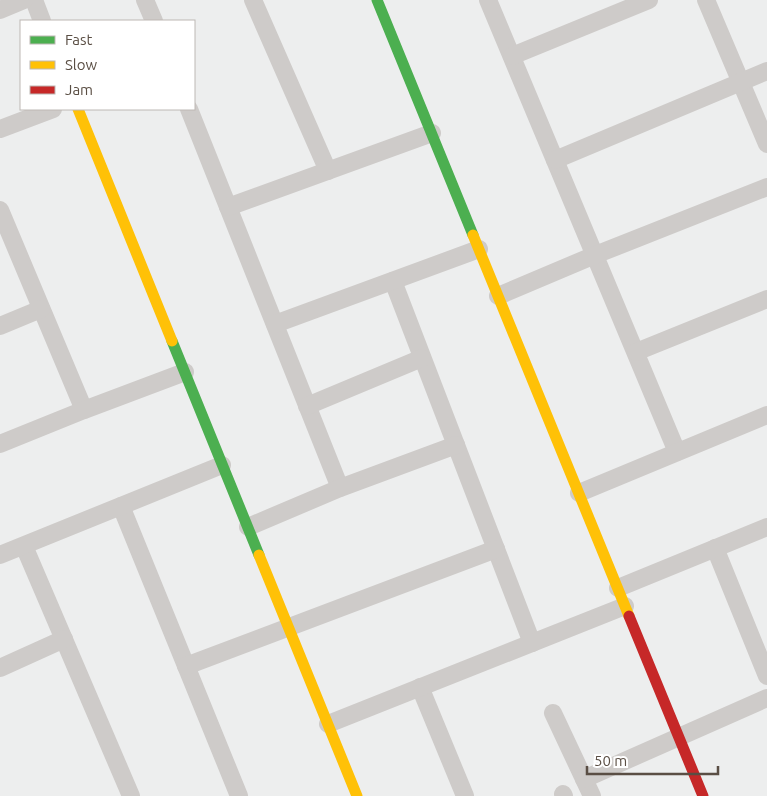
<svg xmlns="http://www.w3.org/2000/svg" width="767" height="796" viewBox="0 0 767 796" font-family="Ubuntu,sans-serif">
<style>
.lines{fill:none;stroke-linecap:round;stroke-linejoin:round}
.street{stroke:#cecbc9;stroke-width:18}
.fast{stroke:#4caf50;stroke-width:11}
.slow{stroke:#ffc107;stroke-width:11}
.jam{stroke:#c62828;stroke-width:11}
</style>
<rect width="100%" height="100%" fill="#edeeee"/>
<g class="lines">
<g class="street">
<path d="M34,0L42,21"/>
<path d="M145,0L154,21"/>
<path d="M253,0L328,171"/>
<path d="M488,0L677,452"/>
<path d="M706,0L767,144"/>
<path d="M0,10L24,0"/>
<path d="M512,56L649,0"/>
<path d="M189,109L340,488"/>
<path d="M0,129L53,109"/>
<path d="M555,160L767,71"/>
<path d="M228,207L432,133"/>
<path d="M0,210L84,410"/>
<path d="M393,281L532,643"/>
<path d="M498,296L595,255L767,187"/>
<path d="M275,324L479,249"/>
<path d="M0,326L41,309"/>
<path d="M636,352L767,299"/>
<path d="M307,406L422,358"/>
<path d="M0,444L84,410L185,372"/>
<path d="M579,493L767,415"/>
<path d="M121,506L239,796"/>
<path d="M248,527L340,488L456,445"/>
<path d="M24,546L131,796"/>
<path d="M715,548L767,676"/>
<path d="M0,555L222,465"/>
<path d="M618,588L767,527"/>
<path d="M186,666L496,549"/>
<path d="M0,668L64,639"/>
<path d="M420,687L465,796"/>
<path d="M553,713L592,796"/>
<path d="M328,724L625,606"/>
<path d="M584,779L767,698"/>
<path d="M563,794L564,796"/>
</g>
<g class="fast">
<path d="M377,0L473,235"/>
<path d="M172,341L259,555"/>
</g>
<g class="slow">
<path d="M78,109L172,341"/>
<path d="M473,235L629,616"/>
<path d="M259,555L357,796"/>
</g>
<path class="jam" d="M629,616L703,796"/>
</g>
<rect x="20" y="20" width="175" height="90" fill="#ffffff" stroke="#bdb8b4"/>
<rect x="30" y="36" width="25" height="8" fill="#4caf50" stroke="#bdb8b4"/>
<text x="65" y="45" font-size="15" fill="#5a4e44">Fast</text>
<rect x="30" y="61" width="25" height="8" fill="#ffc107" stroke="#bdb8b4"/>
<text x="65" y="70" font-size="15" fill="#5a4e44">Slow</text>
<rect x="30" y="86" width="25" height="8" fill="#c62828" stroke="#bdb8b4"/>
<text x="65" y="95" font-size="15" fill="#5a4e44">Jam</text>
<path d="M587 766v8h131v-8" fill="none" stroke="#5a4e44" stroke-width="2.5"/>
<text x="594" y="766" font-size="15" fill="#5a4e44" stroke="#ffffff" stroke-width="4" paint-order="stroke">50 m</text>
</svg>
